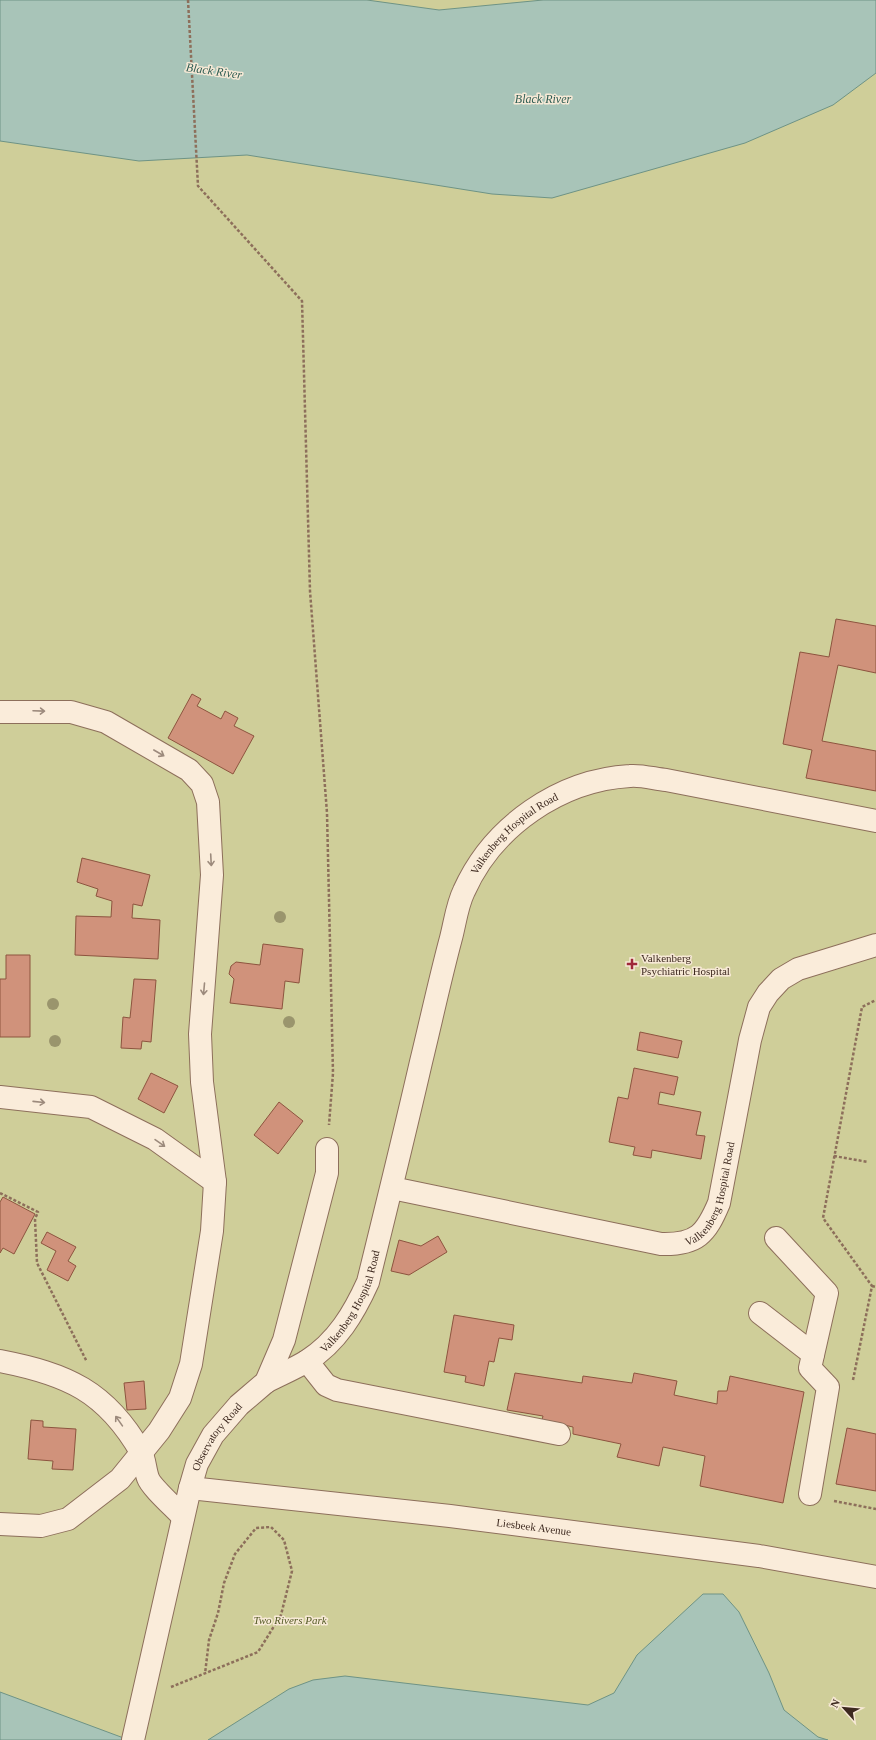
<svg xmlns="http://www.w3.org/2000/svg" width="876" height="1740" viewBox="0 0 876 1740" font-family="'Times New Roman',serif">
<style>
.green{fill:#cfce99}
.water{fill:#a8c4b8;stroke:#6e9385}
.building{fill:#d0927b;stroke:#8d543f}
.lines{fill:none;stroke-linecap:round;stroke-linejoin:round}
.minor-casing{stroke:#8d6f5b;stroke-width:24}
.path{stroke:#8d6f5b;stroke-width:2.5;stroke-dasharray:3 2;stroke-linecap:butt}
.minor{stroke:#faecda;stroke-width:22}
.tree{fill:#9a956d}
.oneway{stroke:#9c8a7c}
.poi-dot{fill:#9f2839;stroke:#f7e9d6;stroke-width:1.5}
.labels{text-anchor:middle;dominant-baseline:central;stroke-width:3;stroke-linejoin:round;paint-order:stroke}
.street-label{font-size:11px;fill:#3d291f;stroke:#f7e9d6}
.poi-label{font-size:11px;fill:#3d291f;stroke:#f7e9d6;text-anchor:start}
.park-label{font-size:11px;font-style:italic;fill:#545a25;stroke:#f7e9d6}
.water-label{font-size:12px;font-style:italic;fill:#2e5d53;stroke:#f7e9d6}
</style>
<rect width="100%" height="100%" fill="#f0dec6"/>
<rect class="green" x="0" y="0" width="876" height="1740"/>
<g class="water">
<path d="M0,0H367L439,10L543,0H876V73L833,105L745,143L552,198L492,194L247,155L139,161L0,141Z"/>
<path d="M703,1594H723L739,1612L769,1673L784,1710L818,1737L828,1740H208L289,1689L313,1680L345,1676L588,1705L614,1693L637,1655Z"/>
<path d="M0,1692L129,1740H0Z"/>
</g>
<g class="building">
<path d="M836,619L876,626V673L838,665L822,741L876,751V791L806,778L812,750L783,744L800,652L829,657Z"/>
<path d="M192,694L201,699L197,706L221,719L225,711L238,718L234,726L254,736L233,774L168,738Z"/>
<path d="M82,858L150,875L142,906L133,904L132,918L160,920L158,959L75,955L76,916L111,917L112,901L96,896L98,889L77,882Z"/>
<path d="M263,944L303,949L299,983L285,981L282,1009L230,1003L234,979L229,974L231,966L236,962L260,965Z"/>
<path d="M6,955H30V1037H0V979H6Z"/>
<path d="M134,979L156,980L151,1042L142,1041L141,1049L121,1048L123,1017L130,1018Z"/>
<path d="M640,1032L682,1041L678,1058L637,1050Z"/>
<path d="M634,1068L678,1077L674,1095L660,1092L658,1104L701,1112L696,1135L705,1136L701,1159L652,1150L651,1158L633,1155L635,1147L609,1142L618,1097L628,1099Z"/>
<path d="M151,1073L178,1086L164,1113L138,1099Z"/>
<path d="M279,1102L303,1121L278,1154L254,1135Z"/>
<path d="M3,1197L35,1214L14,1254L3,1248L0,1253V1202Z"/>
<path d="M47,1232L76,1247L68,1261L76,1266L68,1281L47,1270L56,1251L41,1243Z"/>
<path d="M438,1236L447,1252L409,1275L391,1271L399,1240L421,1246Z"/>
<path d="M454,1315L514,1325L512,1340L499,1338L494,1362L489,1361L484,1386L465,1382L466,1376L444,1372Z"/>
<path d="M515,1373L582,1383L583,1376L632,1383L634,1373L677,1381L674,1395L717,1404L718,1391H727L730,1376L804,1392L783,1503L700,1486L705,1456L663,1447L659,1466L617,1457L621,1444L573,1434V1427L542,1420L543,1416L507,1410Z"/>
<path d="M144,1381L146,1409L127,1410L124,1383Z"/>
<path d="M31,1420L43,1421V1427L76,1429L73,1470L52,1469L53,1461L28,1459Z"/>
<path d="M847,1428L876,1434V1491L836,1484Z"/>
</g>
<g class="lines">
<g class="minor-casing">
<g id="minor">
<path d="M0,712H71L106,722L189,770L202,784L208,802L212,875L200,1034L202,1082L215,1182L212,1231L191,1364L180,1398L159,1431L120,1479L68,1519L41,1526L0,1524"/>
<path d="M0,1097L91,1107L155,1139L215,1182"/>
<path id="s1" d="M392,1188L661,1244C697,1245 706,1234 719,1203L750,1040L759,1007L768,993L781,979L798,969L876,945"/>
<path d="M776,1238L827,1293L810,1368L828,1387L810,1494"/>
<path d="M760,1313L813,1354"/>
<path d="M0,1361C67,1374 106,1391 141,1452C145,1460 145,1470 148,1478C151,1487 176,1509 183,1517"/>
<path d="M307,1361L326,1385L337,1390L559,1434"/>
<path id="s2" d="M266,1382C279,1375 294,1369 307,1361C337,1342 354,1313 368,1282C386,1209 404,1136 421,1062C431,1021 440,979 451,938C455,923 457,905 464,891C493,826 560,780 630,776C642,775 655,779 666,780L876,821"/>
<path id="s3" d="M190,1488L450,1516L759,1556L876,1577"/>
<path id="s4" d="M133,1740L190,1488L197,1464L213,1435L239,1405L266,1382L284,1340L327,1173V1149"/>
</g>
</g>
<g class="path">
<path d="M188,0L198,186L302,301L310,591L327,813L333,1073L329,1125"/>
<path d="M834,1156L868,1162"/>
<path d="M0,1193L38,1212L35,1219L37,1263L87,1362"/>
<path d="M872,1286L876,1287"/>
<path d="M853,1380L872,1286L823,1218L862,1007L876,1000"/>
<path d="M834,1501L876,1509"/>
<path d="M171,1687L258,1652L281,1615L292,1571L284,1540L271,1527L256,1528L235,1554L224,1583L218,1613L209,1640L205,1674"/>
</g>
<use href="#minor" class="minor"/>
</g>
<g class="tree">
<circle cx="280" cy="917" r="6"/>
<circle cx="53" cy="1004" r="6"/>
<circle cx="289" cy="1022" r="6"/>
<circle cx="55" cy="1041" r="6"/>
</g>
<defs><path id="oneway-shaft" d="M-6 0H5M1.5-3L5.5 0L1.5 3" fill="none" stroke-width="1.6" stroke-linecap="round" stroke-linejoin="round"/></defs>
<g class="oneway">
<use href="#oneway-shaft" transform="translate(39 711) rotate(2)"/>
<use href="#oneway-shaft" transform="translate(159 753) rotate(30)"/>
<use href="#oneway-shaft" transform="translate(211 860) rotate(87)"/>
<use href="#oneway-shaft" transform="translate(204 989) rotate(95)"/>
<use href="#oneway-shaft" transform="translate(39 1102) rotate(6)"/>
<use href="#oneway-shaft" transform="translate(160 1143) rotate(35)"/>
<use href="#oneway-shaft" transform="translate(119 1421) rotate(-125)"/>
</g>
<path class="poi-dot" d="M630 958h4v4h4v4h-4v4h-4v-4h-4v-4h4z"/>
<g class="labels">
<g class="street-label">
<text stroke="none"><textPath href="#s2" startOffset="628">Valkenberg Hospital Road</textPath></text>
<text stroke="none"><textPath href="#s1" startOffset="357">Valkenberg Hospital Road</textPath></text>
<text stroke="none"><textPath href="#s2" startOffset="122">Valkenberg Hospital Road</textPath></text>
<text stroke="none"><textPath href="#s4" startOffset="317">Observatory Road</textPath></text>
<text stroke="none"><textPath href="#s3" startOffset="346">Liesbeek Avenue</textPath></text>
</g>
<g class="poi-label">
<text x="641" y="958">Valkenberg<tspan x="641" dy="13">Psychiatric Hospital</tspan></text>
</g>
<g class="park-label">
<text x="290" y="1620">Two Rivers Park</text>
</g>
<g class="water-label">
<text transform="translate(214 71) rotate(8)">Black River</text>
<text x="543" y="99">Black River</text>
</g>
</g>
<g transform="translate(844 1708) rotate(297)" stroke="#f7e9d6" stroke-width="3" paint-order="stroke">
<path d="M0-3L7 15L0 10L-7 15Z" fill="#3d291f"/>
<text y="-6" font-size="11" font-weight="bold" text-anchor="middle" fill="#3d291f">N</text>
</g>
</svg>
